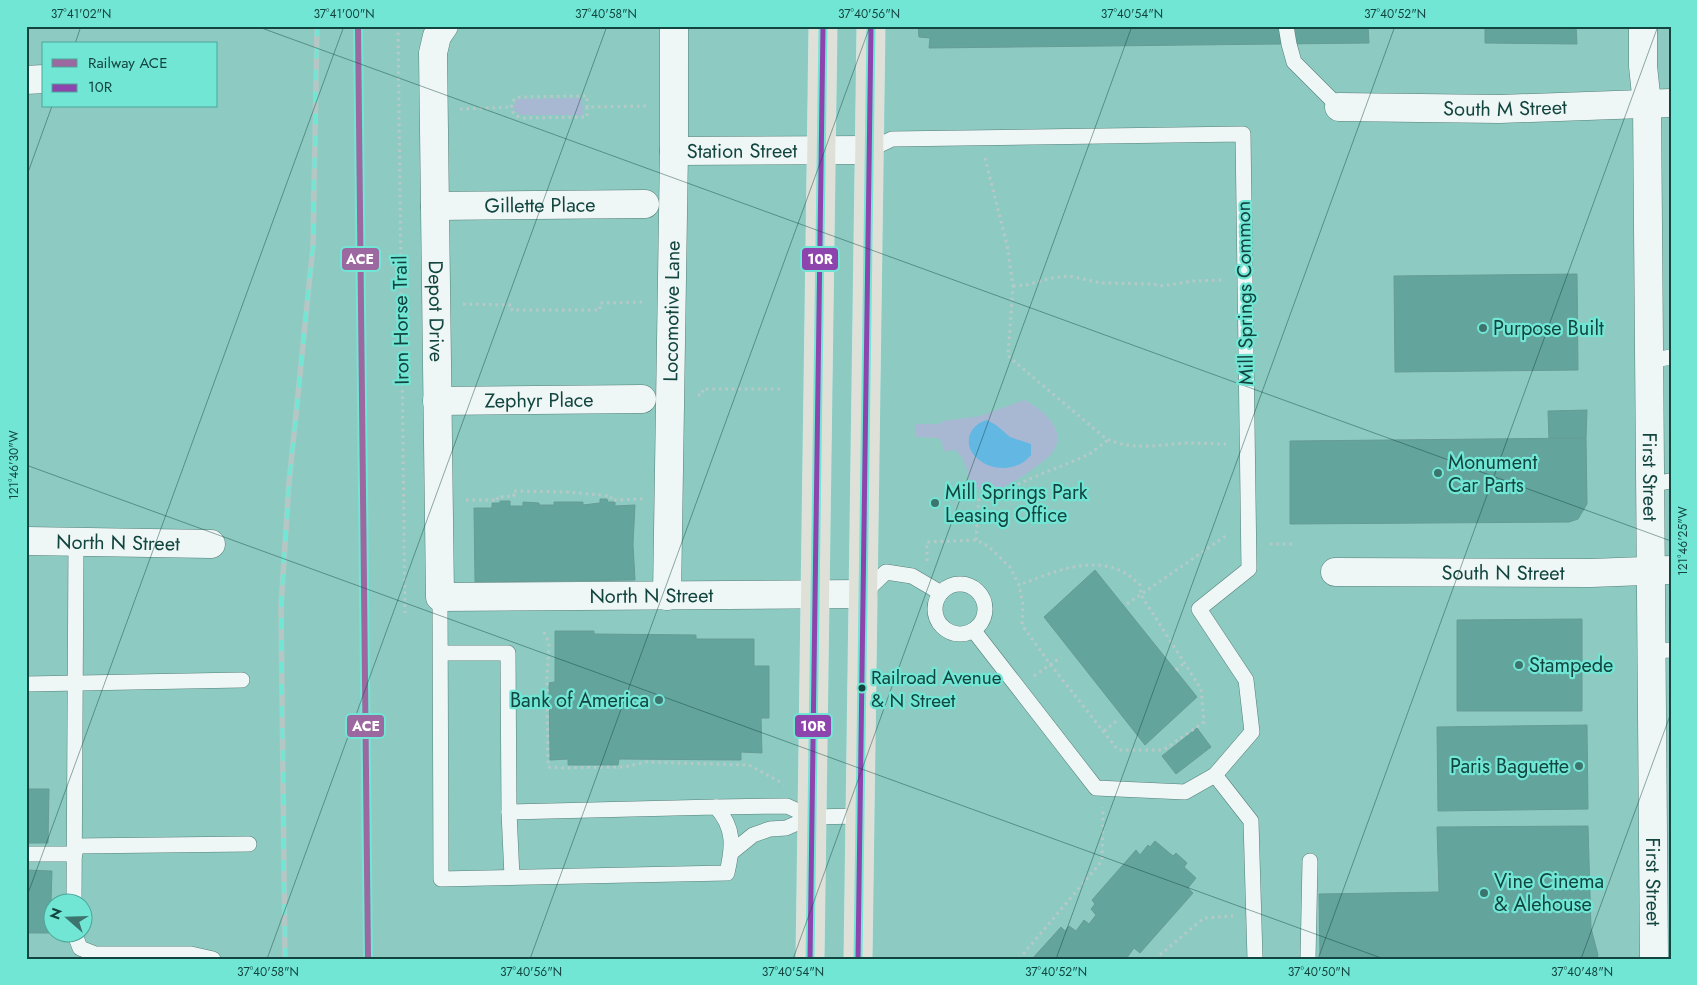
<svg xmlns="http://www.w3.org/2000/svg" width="1697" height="985" viewBox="0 0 1697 985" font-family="Jost,sans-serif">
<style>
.green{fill:#a8b8d3}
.water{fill:#63b7e3}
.building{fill:#63a49d;stroke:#669c95}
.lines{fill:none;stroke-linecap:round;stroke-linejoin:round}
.lane-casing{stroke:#567f79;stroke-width:16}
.street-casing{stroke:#567f79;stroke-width:29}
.secondary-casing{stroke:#567f79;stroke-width:29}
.primary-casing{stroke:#cce8e4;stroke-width:29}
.path{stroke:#b7c9c7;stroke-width:3;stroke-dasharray:2.5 4;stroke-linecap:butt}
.lane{stroke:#eef7f6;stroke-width:15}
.street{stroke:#eef7f6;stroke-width:28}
.secondary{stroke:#eef7f6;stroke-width:28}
.primary{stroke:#dfe1d9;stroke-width:28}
.rail-casing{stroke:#b4c7c5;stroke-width:5.5}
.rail{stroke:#72e6d5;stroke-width:4;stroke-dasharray:11;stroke-linecap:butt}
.bus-1-casing{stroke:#72e6d5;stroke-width:9}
.bus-1{stroke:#8e44ad;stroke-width:5}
.rail-1-casing{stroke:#72e6d5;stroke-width:10}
.rail-1{stroke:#9b68a0;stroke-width:6}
.ticks{fill:none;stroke:#12453f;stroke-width:1;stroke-opacity:0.45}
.poi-dot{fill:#3d746d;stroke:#72e6d5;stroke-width:2}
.bus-dot{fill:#12453f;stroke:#72e6d5;stroke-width:2}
.labels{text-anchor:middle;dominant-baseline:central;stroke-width:4.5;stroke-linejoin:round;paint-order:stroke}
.bus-label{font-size:19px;fill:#12453f;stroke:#72e6d5;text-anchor:start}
.street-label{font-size:20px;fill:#12453f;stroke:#72e6d5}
.poi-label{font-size:20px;fill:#12453f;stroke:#72e6d5;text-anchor:start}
.line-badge{stroke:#72e6d5;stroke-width:2}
.badge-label{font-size:14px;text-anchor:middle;font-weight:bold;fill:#fff}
.neatline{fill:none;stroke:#12453f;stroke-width:2}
.ticks-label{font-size:12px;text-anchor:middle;fill:#12453f}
</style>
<rect width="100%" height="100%" fill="#8dcbc2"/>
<g class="green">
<path d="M582,98L583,115H521L514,111C513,106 514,103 518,99Z"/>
<path d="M1024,400C1041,408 1067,429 1054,450C1048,459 1038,465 1030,471C1016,481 1003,489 986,493L970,484C968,471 965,457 954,449L952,451H943L942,442L938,438L916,437V424H939L943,421L980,416Z"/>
</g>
<path class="water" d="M987,420L996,425L1010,437L1031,444V455C1019,471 993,472 978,459C962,446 968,425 987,420Z"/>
<g class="building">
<path d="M918,26H1368L1369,43L929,48L930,38L919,37Z"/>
<path d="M1485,26H1576L1577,44L1485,43Z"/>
<path d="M1577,274L1578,370L1395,372L1394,276Z"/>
<path d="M1587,410L1586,438L1549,439L1548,411Z"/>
<path d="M1586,438L1587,504L1578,519L1569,522L1290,524V441Z"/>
<path d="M600,499H607L608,502H615V506L635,505L633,544L635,580L475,582L474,508H492V503H500V501H510V506H523V502L539,503V505H554V502H583V505L600,503Z"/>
<path d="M1095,570L1197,697L1145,745L1044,617Z"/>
<path d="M1582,619V711H1457V620Z"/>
<path d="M555,631H594V634L696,635V639H754V666H769V718H761L762,753L741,752V760L619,759L618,765H568V759L550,760L549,683L555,682Z"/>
<path d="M1587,725L1588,809L1438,811L1437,727Z"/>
<path d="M1197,728L1211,747L1176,774L1162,756Z"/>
<path d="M26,789H49L48,843H26Z"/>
<path d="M1588,826L1591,928L1598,955L1597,959H1320L1319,894L1439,892L1437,827Z"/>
<path d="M1155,841L1173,856L1176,853L1187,863L1184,867L1196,878L1188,888L1193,893L1140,953L1134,948L1126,959L1121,956L1118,959H1032L1061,927L1065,931L1069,926L1076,931L1084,920L1089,924L1096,915L1091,909L1095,904L1092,900L1136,850L1140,855L1148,845L1150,847Z"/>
<path d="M26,870L52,871L50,933H26Z"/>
</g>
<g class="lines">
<g class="lane-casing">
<g id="lane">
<path d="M1286,26L1289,44L1294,62L1339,107"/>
<path d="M869,150L892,139L1243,134L1249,569L1199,609L1246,680L1252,732L1215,775L1251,821L1255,959"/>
<path d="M1649,361L1671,357"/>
<path d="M1651,484L1671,481"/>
<circle cx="960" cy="609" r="25"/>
<path d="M863,594L886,572L912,576L941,593"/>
<path d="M440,597L441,879L727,873C733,847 735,828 716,807L509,812L508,653H441"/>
<path d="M974,631L1096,788L1185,792L1215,775"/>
<path d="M1652,651L1671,650"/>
<path d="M26,684L242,680"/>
<path d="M716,807L787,806L811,817L860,816"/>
<path d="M509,812L512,877"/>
<path d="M75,846L249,844"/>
<path d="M732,852L753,835L770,829L786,828L811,817"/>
<path d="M26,854H75"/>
<path d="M74,902L76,542"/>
<path d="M74,932L80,948L95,954H191L213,959"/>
<path d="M1308,959L1310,861"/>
</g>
</g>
<g class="street-casing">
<g id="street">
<path id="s1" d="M444,26L437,36L433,53L440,597L863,594"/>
<path d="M26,80L44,79"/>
<path id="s2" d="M1339,107L1500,109L1671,103"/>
<path id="s3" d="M674,151L869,150"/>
<path id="s4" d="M435,206L645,204"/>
<path id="s5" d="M437,401L642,399"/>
<path id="s6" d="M26,541L211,544"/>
<path id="s7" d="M1335,572L1591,573L1671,570"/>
<path id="s8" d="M667,596L674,151V26"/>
</g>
</g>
<g class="secondary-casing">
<g id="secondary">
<path id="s9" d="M1643,26V66L1647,104L1654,959"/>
</g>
</g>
<g class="primary-casing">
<g id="primary">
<path d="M810,959L823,26"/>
<path d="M858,959L871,26"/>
</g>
</g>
<g class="path">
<path d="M398,26L405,613"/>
<path d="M587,107V117L521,118C511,114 509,107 515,98L521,97L587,96V107L647,106"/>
<path d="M460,109L511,107"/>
<path d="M985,158L1007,245L1013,286L1008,356L1105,438C1133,452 1161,444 1190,443C1202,443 1214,444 1226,444"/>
<path d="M1013,286L1026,285L1052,278L1069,276L1101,283L1153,284L1163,286L1193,281L1224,280"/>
<path d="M463,304L512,305V310H600V303L644,302"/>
<path d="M698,395H702L703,389H781"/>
<path d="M466,500H498L497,497L514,496L513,491L567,492L611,496V500L643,499"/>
<path d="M976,540L979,497L999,494L1029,479L1088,455L1108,440"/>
<path d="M1270,544H1295"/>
<path d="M927,561V542L976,540L988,546L1010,567L1019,585L1023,605L1022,625L1050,664L1118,750H1163L1204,722L1201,689L1141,595L1140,585C1135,581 1131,576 1125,573C1091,554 1052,573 1019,585"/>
<path d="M1127,604L1227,535"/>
<path d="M544,632L549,643L547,677L548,767L565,768L624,767L646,762L749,765L784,784"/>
<path d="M1176,670L1184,663"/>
<path d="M1034,676L1061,657"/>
<path d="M1104,731L1119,719"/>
<path d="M1019,959L1102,861L1103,807"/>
<path d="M1155,959L1204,918L1233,916"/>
</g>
<use href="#lane" class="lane"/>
<use href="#street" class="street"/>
<use href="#secondary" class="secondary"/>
<use href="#primary" class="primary"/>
<g class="rail-casing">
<path id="rail" d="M285,959L281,606L289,483L313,246L317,26"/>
</g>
<use href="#rail" class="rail"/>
<g class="bus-1-casing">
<g id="bus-1">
<path d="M810,959L823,26"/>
<path d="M858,959L871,26"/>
</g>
</g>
<use href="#bus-1" class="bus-1"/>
<g class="rail-1-casing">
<path id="rail-1" d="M358,26L368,959"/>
</g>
<use href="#rail-1" class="rail-1"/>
</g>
<path class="ticks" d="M256,26L1671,541M75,44L81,26M26,178L52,106M26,465L1384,959M26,899L344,26M267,959L607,26M530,959L870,26M793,959L1132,26M1056,959L1395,26M1318,959L1658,26M1581,959L1671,713"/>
<g class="poi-dot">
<circle cx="1483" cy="328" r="5"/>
<circle cx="1438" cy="473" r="5"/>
<circle cx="935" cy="503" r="5"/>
<circle cx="1519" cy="665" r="5"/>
<circle cx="659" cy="700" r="5"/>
<circle cx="1579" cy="766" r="5"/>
<circle cx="1484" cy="893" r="5"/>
</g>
<circle class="bus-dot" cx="862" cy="688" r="4.5"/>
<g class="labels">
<g class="bus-label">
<text x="871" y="677">Railroad Avenue<tspan x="871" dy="23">&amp; N Street</tspan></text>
</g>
<g class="street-label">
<text stroke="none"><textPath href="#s2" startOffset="166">South M Street</textPath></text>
<text stroke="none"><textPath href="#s3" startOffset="68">Station Street</textPath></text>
<text stroke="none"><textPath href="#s4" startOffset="105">Gillette Place</textPath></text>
<text transform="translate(1245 293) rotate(-91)">Mill Springs Common</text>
<text stroke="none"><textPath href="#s1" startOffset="288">Depot Drive</textPath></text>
<text stroke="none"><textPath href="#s8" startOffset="285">Locomotive Lane</textPath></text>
<text transform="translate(401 320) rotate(-91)">Iron Horse Trail</text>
<text stroke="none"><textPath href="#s5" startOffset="102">Zephyr Place</textPath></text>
<text stroke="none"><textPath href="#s9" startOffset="451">First Street</textPath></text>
<text stroke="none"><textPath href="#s6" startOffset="92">North N Street</textPath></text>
<text stroke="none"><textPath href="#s7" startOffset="168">South N Street</textPath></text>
<text stroke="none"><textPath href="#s1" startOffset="785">North N Street</textPath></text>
<text stroke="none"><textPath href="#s9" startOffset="856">First Street</textPath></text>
</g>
<g class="poi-label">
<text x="1493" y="328">Purpose Built</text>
<text x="1448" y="462">Monument<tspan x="1448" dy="23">Car Parts</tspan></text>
<text x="945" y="492">Mill Springs Park<tspan x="945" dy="23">Leasing Office</tspan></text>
<text x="1529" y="665">Stampede</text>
<text x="649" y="700" text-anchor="end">Bank of America</text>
<text x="1569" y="766" text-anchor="end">Paris Baguette</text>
<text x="1494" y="881">Vine Cinema<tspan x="1494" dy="23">&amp; Alehouse</tspan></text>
</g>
</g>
<g class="line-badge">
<rect x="801" y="247" width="38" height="24" rx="5" fill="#8e44ad"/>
<rect x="341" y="247" width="39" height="24" rx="5" fill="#9b68a0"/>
<rect x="346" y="714" width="39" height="24" rx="5" fill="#9b68a0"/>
<rect x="794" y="714" width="38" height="24" rx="5" fill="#8e44ad"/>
</g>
<g class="badge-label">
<text x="820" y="264">10R</text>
<text x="360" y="264">ACE</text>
<text x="366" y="731">ACE</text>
<text x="813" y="731">10R</text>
</g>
<rect width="1697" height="985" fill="none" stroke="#72e6d5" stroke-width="55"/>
<rect x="42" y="42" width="175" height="65" fill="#72e6d5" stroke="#4ca699"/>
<rect x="52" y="59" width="25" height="8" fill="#9b68a0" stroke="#4ca699"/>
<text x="88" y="68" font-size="15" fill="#12453f">Railway ACE</text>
<rect x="52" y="84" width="25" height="8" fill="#8e44ad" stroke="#4ca699"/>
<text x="88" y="92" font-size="15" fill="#12453f">10R</text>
<g transform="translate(68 918) rotate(290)"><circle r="24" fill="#72e6d5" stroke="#4ca699"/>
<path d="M0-4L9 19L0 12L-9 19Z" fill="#3d746d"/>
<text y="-8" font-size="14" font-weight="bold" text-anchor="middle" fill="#12453f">N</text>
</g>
<rect x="28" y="28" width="1642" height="930" class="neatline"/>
<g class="ticks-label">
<text x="81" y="18">37°41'02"N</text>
<text x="344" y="18">37°41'00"N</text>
<text x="606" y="18">37°40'58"N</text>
<text x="869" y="18">37°40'56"N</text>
<text x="1132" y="18">37°40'54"N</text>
<text x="1395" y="18">37°40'52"N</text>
<text transform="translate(14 465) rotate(-90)" y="4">121°46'30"W</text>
<text transform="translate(1683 541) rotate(-90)" y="4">121°46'25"W</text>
<text x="268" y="976">37°40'58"N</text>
<text x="531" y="976">37°40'56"N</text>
<text x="793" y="976">37°40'54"N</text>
<text x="1056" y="976">37°40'52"N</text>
<text x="1319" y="976">37°40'50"N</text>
<text x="1582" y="976">37°40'48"N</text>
</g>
</svg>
